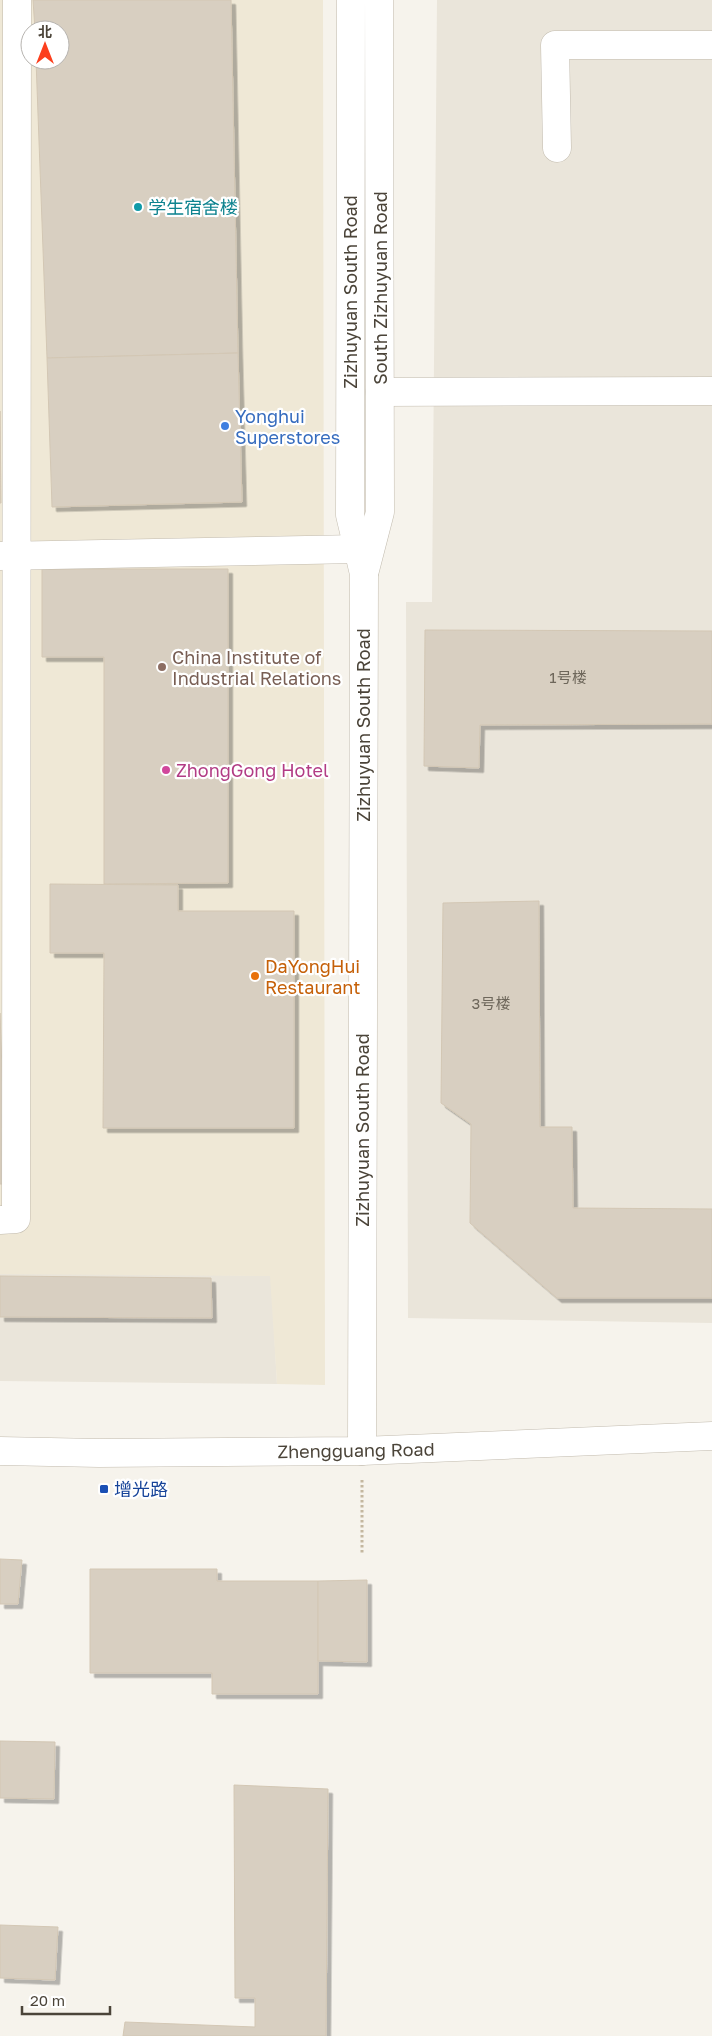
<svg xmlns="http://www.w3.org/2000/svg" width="712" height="2036" viewBox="0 0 712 2036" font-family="'Golos Text','Noto Sans SC',sans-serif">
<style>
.residential{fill:#eae5da}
.education{fill:#efe8d6;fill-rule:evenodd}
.building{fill:#d8cfc1;stroke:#d3c7b4;filter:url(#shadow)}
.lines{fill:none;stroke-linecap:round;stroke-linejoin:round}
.minor-casing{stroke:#c2bbae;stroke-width:29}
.path{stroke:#c4b79f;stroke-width:3;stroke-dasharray:2.5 2.5;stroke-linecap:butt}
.minor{stroke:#fff;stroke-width:28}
.culture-dot{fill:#0f9aa8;stroke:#fff;stroke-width:2}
.shop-dot{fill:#3f7fe0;stroke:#fff;stroke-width:2}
.education-dot{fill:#8d6e63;stroke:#fff;stroke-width:2}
.hotel-dot{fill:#d1479c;stroke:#fff;stroke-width:2}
.food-dot{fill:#e8710a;stroke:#fff;stroke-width:2}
.transit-dot{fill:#1a4fb4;stroke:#fff;stroke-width:2}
.labels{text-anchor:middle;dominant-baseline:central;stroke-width:4.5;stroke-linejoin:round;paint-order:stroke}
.number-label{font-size:15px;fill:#6e675b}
.culture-label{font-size:18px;fill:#0d838f;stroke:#fff;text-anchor:start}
.street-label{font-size:18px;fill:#4b4439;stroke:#fff}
.shop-label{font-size:18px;fill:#366cbe;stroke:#fff;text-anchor:start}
.education-label{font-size:18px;fill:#785e54;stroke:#fff;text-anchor:start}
.hotel-label{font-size:18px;fill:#b23c85;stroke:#fff;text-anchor:start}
.food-label{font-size:18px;fill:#c56008;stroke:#fff;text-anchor:start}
.transit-label{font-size:18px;fill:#164399;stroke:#fff;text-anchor:start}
</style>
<defs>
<filter id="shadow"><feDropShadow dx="4.5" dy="4.5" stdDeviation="0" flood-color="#0004"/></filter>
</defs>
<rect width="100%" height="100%" fill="#f6f3ec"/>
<g class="residential">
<path d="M437,0H712V1323L408,1318L406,602H432Z"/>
<path d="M0,1271L271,1276L277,1384L0,1381Z"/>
</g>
<path class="education" d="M0,0H323L325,1385L277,1384L270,1276L0,1274ZM30,30H60V60H30Z"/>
<g class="building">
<path d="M33,0H231L238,353L47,358L36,60H60V30H35Z"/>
<path d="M238,353L242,502L52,507L47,358Z"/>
<path d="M0,411L1,503H0Z"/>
<path d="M42,569H228V883L104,884V657H42Z"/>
<path d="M425,630L712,631V724L480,725L479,768L424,766Z"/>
<path d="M50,884L178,885V911H294V1128H103L104,953H50Z"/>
<path d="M539,901L540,1127H572L573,1208L712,1209V1298H557L470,1223L471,1124L441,1103L443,903Z"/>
<path d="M0,1013L6,1184H0Z"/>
<path d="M0,1276L211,1278L212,1318L0,1317Z"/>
<path d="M0,1559L22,1560L18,1604H0Z"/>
<path d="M90,1569H217V1581H318V1694H212V1673H90Z"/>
<path d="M367,1580V1662L318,1661V1581Z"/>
<path d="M0,1741L55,1742L54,1799L0,1798Z"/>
<path d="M234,1785L328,1789L326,2036H123L125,2022L255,2027V1998H235Z"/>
<path d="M0,1925L58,1927L55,1980L0,1978Z"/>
</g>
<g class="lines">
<g class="minor-casing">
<g id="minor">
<path d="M351,0L350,515L364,574L362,1451"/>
<path d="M557,148L555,45H712"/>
<path d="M380,392L712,391"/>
<path d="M0,556L358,549"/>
<path d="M365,570L380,512L379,0"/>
<path d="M0,1220L16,1219L17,0"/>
<path d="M0,1451L99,1453L362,1451L712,1436"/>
</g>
</g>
<path class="path" d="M362,1480V1553"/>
<use href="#minor" class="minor"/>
</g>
<circle class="culture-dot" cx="138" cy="207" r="5"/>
<circle class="shop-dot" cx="225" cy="426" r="5"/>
<circle class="education-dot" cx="162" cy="667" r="5"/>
<circle class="hotel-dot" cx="166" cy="770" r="5"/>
<circle class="food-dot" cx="255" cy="976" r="5"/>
<rect class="transit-dot" x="99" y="1484" width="10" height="10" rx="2.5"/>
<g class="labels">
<g class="number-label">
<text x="568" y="677">1号楼</text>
<text x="491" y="1003">3号楼</text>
</g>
<g class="culture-label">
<text x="148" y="207">学生宿舍楼</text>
</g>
<g class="street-label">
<text transform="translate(380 288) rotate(-90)">South Zizhuyuan Road</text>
<text transform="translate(350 292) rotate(-90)">Zizhuyuan South Road</text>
<text transform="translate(363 725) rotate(-90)">Zizhuyuan South Road</text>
<text transform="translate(362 1130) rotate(-90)">Zizhuyuan South Road</text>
<text transform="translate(356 1450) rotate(-1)">Zhengguang Road</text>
</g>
<g class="shop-label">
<text x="235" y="416">Yonghui<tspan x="235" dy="21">Superstores</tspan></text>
</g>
<g class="education-label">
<text x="172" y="657">China Institute of<tspan x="172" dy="21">Industrial Relations</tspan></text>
</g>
<g class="hotel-label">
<text x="176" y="770">ZhongGong Hotel</text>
</g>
<g class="food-label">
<text x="265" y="966">DaYongHui<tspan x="265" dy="21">Restaurant</tspan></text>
</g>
<g class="transit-label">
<text x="114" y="1489">增光路</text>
</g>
</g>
<g transform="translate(45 45)"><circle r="24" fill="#ffffff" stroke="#b7b4b0"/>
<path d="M0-4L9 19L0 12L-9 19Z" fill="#fc3f1d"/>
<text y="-8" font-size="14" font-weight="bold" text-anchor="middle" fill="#4b4439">北</text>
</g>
<path d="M22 2006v8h88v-8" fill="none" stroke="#4b4439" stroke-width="2.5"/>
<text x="30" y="2006" font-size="15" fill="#4b4439" stroke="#ffffff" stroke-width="4" paint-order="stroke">20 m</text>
</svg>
